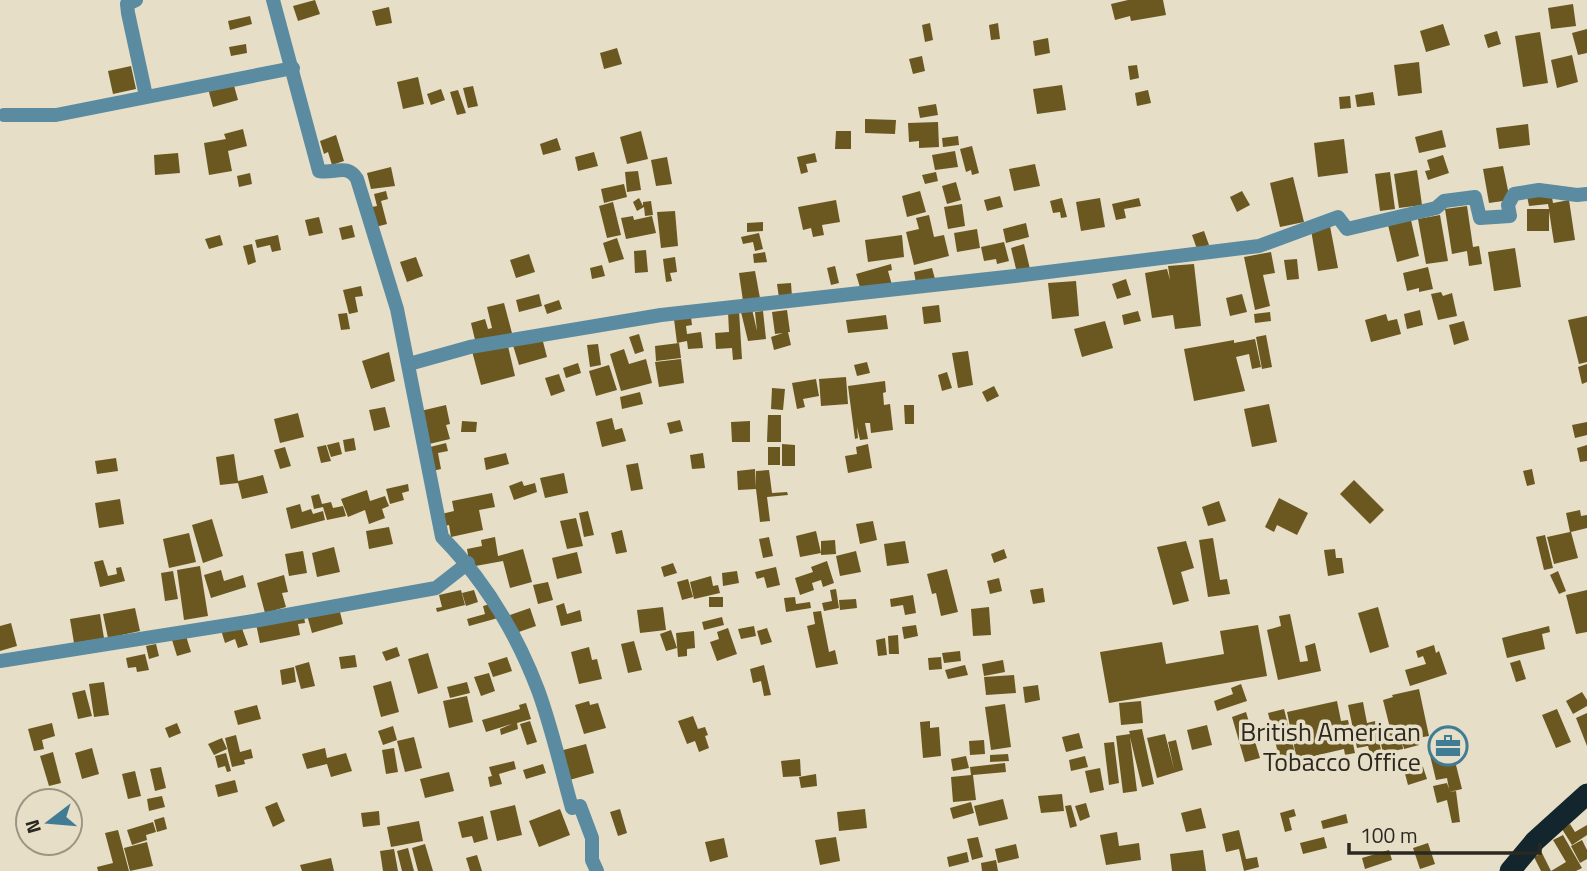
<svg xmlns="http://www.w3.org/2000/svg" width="1587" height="871" viewBox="0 0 1587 871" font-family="'Titillium Web',sans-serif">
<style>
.building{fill:#6a5820}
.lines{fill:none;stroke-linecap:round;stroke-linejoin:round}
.street{stroke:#5a8ba0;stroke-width:14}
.highway{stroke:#14262d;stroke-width:21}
.labels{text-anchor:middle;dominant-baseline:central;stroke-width:7;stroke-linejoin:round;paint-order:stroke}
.poi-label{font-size:26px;fill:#2b281f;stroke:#e6dec7;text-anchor:end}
</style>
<rect width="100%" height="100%" fill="#e6dec7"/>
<g class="building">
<path d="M315,0L320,14L298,21L293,6Z"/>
<path d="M1163,0L1166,15L1131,21L1130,16L1115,20L1111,4L1128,0Z"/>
<path d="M1573,4L1576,26L1551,29L1548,8Z"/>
<path d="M389,7L392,23L376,26L372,11Z"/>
<path d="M250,16L252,24L230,30L228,21Z"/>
<path d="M930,23L933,40L925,42L922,25Z"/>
<path d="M998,23L1000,39L991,40L989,25Z"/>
<path d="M1443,24L1450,45L1426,52L1420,31Z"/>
<path d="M1587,29V53L1578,55L1572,33Z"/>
<path d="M1497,31L1501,44L1488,48L1484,35Z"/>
<path d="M1540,32L1548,83L1523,87L1515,36Z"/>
<path d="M1048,38L1050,53L1035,56L1033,41Z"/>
<path d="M246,44L247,53L231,56L229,47Z"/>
<path d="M617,48L622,64L604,69L600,53Z"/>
<path d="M1572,55L1578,82L1557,88L1551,60Z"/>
<path d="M922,56L925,71L913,74L909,59Z"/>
<path d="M1419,62L1422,93L1398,96L1394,65Z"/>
<path d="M1137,65L1139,78L1130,80L1128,66Z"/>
<path d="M131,66L136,89L113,94L108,71Z"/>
<path d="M231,75L238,100L213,107L206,81Z"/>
<path d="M418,77L424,104L403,109L397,82Z"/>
<path d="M1062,85L1066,110L1037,114L1033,89Z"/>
<path d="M473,86L478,106L468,108L463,88Z"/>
<path d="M441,89L445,100L431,105L427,94Z"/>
<path d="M458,90L466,113L457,115L450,92Z"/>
<path d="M1148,90L1151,103L1137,106L1135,93Z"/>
<path d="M1373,92L1375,105L1357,107L1355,95Z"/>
<path d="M1350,96L1351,108L1340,109L1339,97Z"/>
<path d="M936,104L938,115L920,118L918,107Z"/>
<path d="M865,119L896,120L895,134L865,133Z"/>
<path d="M938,122L939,147L919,148V141L909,142L908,123Z"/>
<path d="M1528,124L1530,145L1499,149L1496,128Z"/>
<path d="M243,129L247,146L228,151L232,171L209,175L204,143L226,139L224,134Z"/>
<path d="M1442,130L1446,147L1419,153L1415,137Z"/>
<path d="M641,131L648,159L627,164L620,137Z"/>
<path d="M836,131H851V149H835Z"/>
<path d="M336,135L344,161L332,165L328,152L324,154L320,141Z"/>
<path d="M958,136L959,145L943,147L942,138Z"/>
<path d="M557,138L561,150L543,155L540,144Z"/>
<path d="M1344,139L1348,173L1318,177L1314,143Z"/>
<path d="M972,146L979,173L972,175L971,170L966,172L960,149Z"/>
<path d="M955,151L958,167L935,170L932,155Z"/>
<path d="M594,152L598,166L578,171L575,157Z"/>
<path d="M178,153L180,173L155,175L154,155Z"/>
<path d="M815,153L817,162L806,164L808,172L801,174L797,157Z"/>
<path d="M1443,155L1449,173L1428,180L1425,171L1430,170L1427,160Z"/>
<path d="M667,157L672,184L656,186L651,160Z"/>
<path d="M1035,164L1040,186L1014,191L1009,169Z"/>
<path d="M1503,166L1510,200L1489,203L1483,169Z"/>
<path d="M391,167L395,186L371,189L367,173Z"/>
<path d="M1417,170L1422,205L1399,208L1394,174Z"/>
<path d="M638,171L641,190L627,192L625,172Z"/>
<path d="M936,172L938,181L925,184L922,175Z"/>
<path d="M1390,172L1395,209L1380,211L1375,174Z"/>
<path d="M250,173L252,184L239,187L237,176Z"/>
<path d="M1293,177L1304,222L1280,227L1270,183Z"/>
<path d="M956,182L961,200L947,204L942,186Z"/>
<path d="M624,184L627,197L604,203L601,189Z"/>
<path d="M386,191L388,199L381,201L387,224L372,228L367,208L377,206L374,194Z"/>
<path d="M920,191L926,212L907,217L902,196Z"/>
<path d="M1242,191L1250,205L1237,212L1230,197Z"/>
<path d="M1551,191L1553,203L1569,200L1575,240L1554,243L1549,211V231H1527V209H1549L1548,204L1529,206L1527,196Z"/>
<path d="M1000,196L1003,207L987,211L984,200Z"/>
<path d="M639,198L643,206V202L651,201L653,215L645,216L644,207L637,211L633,202Z"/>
<path d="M1062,198L1067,217L1061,218L1060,212L1053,213L1050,201Z"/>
<path d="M1100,198L1105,227L1081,231L1076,202Z"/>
<path d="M1139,198L1141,206L1124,209L1126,218L1116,220L1112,204Z"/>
<path d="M836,200L840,222L822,225L824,235L813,237L811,228L803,230L798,207Z"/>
<path d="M613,202L621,235L607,238L599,206Z"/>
<path d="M962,204L965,226L948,229L944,207Z"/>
<path d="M1467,206L1473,247L1479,246L1482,264L1469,266L1467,251L1452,254L1445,209Z"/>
<path d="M675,211L678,246L661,248L657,212Z"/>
<path d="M929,215L934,237L944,235L949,256L914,265L906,232L919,229L916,218Z"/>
<path d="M1440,215L1448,261L1426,264L1418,219Z"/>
<path d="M633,216L634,220L652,216L656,233L626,239L621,218Z"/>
<path d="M319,217L323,233L309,236L305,220Z"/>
<path d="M1411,220L1419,256L1397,262L1388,225Z"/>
<path d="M763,222V231L747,232V223Z"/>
<path d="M1026,223L1029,237L1006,243L1003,229Z"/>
<path d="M352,225L355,237L342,240L339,228Z"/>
<path d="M1330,226L1338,268L1318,271L1311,230Z"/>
<path d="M977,229L980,248L957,252L954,233Z"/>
<path d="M1204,231L1209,245L1197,249L1192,235Z"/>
<path d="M759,233L763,249L755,251L753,242L743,244L741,237Z"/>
<path d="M220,235L223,245L209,249L205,239Z"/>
<path d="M278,235L281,250L272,252L270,245L257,248L255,240Z"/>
<path d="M902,235L904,257L868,262L865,240Z"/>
<path d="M617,238L624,259L609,263L603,243Z"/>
<path d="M1004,242L1009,261L997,264L996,259L984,261L981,247Z"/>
<path d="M252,244L256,262L248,265L243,246Z"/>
<path d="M1024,244L1030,269L1017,273L1011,248Z"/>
<path d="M1515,248L1521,287L1494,291L1488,252Z"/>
<path d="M646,250L648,272L635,273L634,251Z"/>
<path d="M765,252L767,262L754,263L753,254Z"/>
<path d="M1271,252L1275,273L1263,275L1270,306L1255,310L1244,257Z"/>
<path d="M529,254L535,272L516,278L510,260Z"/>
<path d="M416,257L423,276L407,282L400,262Z"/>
<path d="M675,257L677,272L670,273L672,281L666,282L663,259Z"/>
<path d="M1297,259L1299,279L1287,280L1284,260Z"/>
<path d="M891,264L892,270L888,271L892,285L862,294L856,274Z"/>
<path d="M1194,264L1201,326L1175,329L1173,315L1152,318L1145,273L1167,269L1170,280L1168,266Z"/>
<path d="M602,265L605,276L592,279L590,268Z"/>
<path d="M835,266L839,283L831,285L827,268Z"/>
<path d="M1428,267L1433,289L1419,292V288L1407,291L1403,273Z"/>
<path d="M932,268L935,279L916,283L914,272Z"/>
<path d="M755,271L760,298L743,301L739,273Z"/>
<path d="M1126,279L1131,295L1117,299L1112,284Z"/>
<path d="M1076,281L1079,316L1052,319L1048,283Z"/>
<path d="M791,283L792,297L779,298L777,284Z"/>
<path d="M361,286L363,296L355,297L358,312L349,314L343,290Z"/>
<path d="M1441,292L1443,296L1452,293L1457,316L1438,320L1431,294Z"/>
<path d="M539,294L542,306L519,312L516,300Z"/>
<path d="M1242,294L1247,312L1230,316L1226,298Z"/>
<path d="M559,300L562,309L547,314L544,305Z"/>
<path d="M504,303L513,337L476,344L471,323L485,319L488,329L492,328L487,307Z"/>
<path d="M939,305L941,322L924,324L922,307Z"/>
<path d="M752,309L757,331L755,312L763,311L766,339L748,341L741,312Z"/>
<path d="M787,310L790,332H788L791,345L774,350L771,337L783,333L775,334L772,312Z"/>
<path d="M1420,310L1423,325L1407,329L1404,314Z"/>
<path d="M728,311H739L742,359L733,360L732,348L716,349L715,333L729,332Z"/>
<path d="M1138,311L1141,321L1124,325L1122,315Z"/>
<path d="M1270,312L1271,321L1255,323L1254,314Z"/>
<path d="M347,313L350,329L341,330L338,314Z"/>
<path d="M1386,314L1388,321L1397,319L1401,334L1371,342L1365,320Z"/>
<path d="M886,315L888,329L848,333L846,320Z"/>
<path d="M1587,316V362L1579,364L1568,320Z"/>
<path d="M691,317L692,325L686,326L687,334L701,332L703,348L688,349L687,341L677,343L674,319Z"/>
<path d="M1105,321L1113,348L1082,357L1074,329Z"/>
<path d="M1464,321L1469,340L1454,345L1449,325Z"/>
<path d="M541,334L547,357L519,365L512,342Z"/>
<path d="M639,334L644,351L635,354L629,337Z"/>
<path d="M1266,335L1272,367L1262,369L1256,337Z"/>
<path d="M1255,339L1261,367L1252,369L1249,354L1236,357L1245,391L1194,401L1184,349L1234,340V343Z"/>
<path d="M507,342L515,376L481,385L472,351Z"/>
<path d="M679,343L681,358L656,361L655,346Z"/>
<path d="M598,344L601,365L590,367L587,345Z"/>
<path d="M624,349L629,364L646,359L652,383L621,391L610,354Z"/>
<path d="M968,351L973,385L958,388L952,353Z"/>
<path d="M389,352L395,381L371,389L362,361Z"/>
<path d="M681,359L684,383L659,387L655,362Z"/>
<path d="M867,362L870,373L857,376L854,365Z"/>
<path d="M578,363L581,373L566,378L563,368Z"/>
<path d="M1587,364V382L1582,384L1578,367Z"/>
<path d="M609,365L617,390L596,396L589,371Z"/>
<path d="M947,372L952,388L942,391L938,375Z"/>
<path d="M559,374L565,391L551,396L545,378Z"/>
<path d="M846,377L848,404L821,406L819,379Z"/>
<path d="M816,379L819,396L803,399L805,407L797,409L792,383Z"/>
<path d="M885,381L886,392L883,393L884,405L890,404L893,430L871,433L870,423H865L868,439L860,440L857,427L858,438L855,439L848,386Z"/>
<path d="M994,386L999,396L987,402L982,392Z"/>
<path d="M772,388L785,389L783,410L771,409Z"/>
<path d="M640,392L643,404L622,409L620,397Z"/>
<path d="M1269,404L1277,442L1252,447L1244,409Z"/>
<path d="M446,405L450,424L446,425L450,439L421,446L416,412Z"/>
<path d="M904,405H914V424H905Z"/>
<path d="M385,407L390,427L374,431L369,410Z"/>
<path d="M298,413L304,437L280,443L274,419Z"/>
<path d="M768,415H781V442H767Z"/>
<path d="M612,418L615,430L622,428L626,441L602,447L596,422Z"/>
<path d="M680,420L683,431L670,434L667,423Z"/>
<path d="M462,421L477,422L476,432H461Z"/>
<path d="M750,421V442H732L731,422Z"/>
<path d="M1587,422V435L1575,438L1572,425Z"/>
<path d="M354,438L356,450L345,452L343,440Z"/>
<path d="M339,442L342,454L331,457L327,445Z"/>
<path d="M446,443L448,451L438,453L441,469L428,472L422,449Z"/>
<path d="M782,444L795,445V466H782Z"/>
<path d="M868,444L872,468L848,473L845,456L857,454L856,447Z"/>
<path d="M326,445L331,461L321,463L317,447Z"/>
<path d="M1587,445V461L1580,462L1577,448Z"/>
<path d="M285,447L291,466L280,469L274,450Z"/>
<rect x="768" y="447" width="12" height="18"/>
<path d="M506,453L509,464L486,470L484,458Z"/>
<path d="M703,453L705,468L692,469L690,455Z"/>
<path d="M234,454L238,481L263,475L268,493L242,499L238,483L220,485L216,457Z"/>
<path d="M116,458L118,471L97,474L95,461Z"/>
<path d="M638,463L643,489L631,491L626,465Z"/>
<path d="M755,469L756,488V471L769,470L772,493L787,492L788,495L767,497L770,521L760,522L756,489L738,490L737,471Z"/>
<path d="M1532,469L1535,484L1527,486L1523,471Z"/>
<path d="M564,473L568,493L545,498L540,478Z"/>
<path d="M1354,480L1384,510L1370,524L1340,494Z"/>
<path d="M522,481L524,486L535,483L537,492L514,500L509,486Z"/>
<path d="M408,484L409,491L402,493L404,500L390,504L386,489Z"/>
<path d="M367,490L370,501L385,496L389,506L382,509L385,518L369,524L365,510L348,517L341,499Z"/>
<path d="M492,493L495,507L479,510L483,530L451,537L449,525L435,528L433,516L454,511L452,501Z"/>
<path d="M319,494L322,504L331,502L333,508L343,506L346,516L327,520L323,507L314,509L311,496Z"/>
<path d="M1279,498L1308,513L1297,535L1277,525L1274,532L1265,527Z"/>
<path d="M120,499L124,524L99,528L95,503Z"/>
<path d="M1219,501L1226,521L1208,526L1202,507Z"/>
<path d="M300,504L302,512L311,509L313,514L323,511L325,520L291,529L286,508Z"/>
<path d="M1580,510L1581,516L1587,515V528L1571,532L1578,558L1554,564L1547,537L1570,532L1566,513Z"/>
<path d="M588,511L594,535L584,537L579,513Z"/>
<path d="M576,518L583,546L567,549L560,521Z"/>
<path d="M212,519L223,556L203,563L192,525Z"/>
<path d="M873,521L877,540L860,544L856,524Z"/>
<path d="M389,527L393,544L369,549L366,531Z"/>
<path d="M622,530L627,552L616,554L611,533Z"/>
<path d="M816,531L821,553L800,557L796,536Z"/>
<path d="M189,533L196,562L169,568L163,539Z"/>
<path d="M1545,535L1553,568L1544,570L1536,537Z"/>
<path d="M495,537L498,556L523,549L532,582L510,588L503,561L470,567L467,549L482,546L481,540Z"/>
<path d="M769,537L773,556L763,558L759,539Z"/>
<path d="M1213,538L1220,580L1227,579L1230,594L1208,597L1199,540Z"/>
<path d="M835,540L836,554L821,555V541Z"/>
<path d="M905,541L909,563L887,566L884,544Z"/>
<path d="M1186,541L1194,568L1181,572L1189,601L1173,605L1157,547Z"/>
<path d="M334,547L340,572L317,577L312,553Z"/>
<path d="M1004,549L1007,558L994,563L991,554Z"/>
<path d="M1335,549L1336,558H1342L1344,573L1328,576L1324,550Z"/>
<path d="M303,551L307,573L289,576L285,554Z"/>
<path d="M856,551L861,572L840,576L836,556Z"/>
<path d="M577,552L582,573L557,579L552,558Z"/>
<path d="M103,560L108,576L117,574L116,568L121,567L125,581L100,587L94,562Z"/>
<path d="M827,561L834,583L823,587L821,580L812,583L814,590L800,595L795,578L813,572L811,567Z"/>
<path d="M673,563L677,573L664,577L661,567Z"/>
<path d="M200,566L208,616L184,620L177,570Z"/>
<path d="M776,567L780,585L767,588L764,577L757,579L755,572Z"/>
<path d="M947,569L958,612L941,616L936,593L932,594L927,574Z"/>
<path d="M221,570L224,581L243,575L246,587L211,598L204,575Z"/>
<path d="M173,571L178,599L165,601L161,573Z"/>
<path d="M737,571L739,583L723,586L722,573Z"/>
<path d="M1558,571L1566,591L1559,594L1550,575Z"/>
<path d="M284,575L288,592L282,593L286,607L265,613L257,583Z"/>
<path d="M711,576L713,586L718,585L720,593L694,599L690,582Z"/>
<path d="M999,578L1002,591L990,594L987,581Z"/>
<path d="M688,579L693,597L682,600L677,582Z"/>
<path d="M548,582L553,600L538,604L533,585Z"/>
<path d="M1043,588L1045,602L1033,604L1030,590Z"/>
<path d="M836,589L839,608L824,611L822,603L832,601L830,590Z"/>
<path d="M461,590L465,605L437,612L436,608L442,607L439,595Z"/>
<path d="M474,590L478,602L466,606L462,593Z"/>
<path d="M1587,590V632L1576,634L1566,595Z"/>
<path d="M913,595L916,613L905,615L903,605L891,607L890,599Z"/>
<rect x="709" y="597" width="14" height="10"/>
<path d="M795,597L796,604L810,602L811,608L786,612L784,598Z"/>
<path d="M856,599L857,608L840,610L839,600Z"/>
<path d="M337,600L343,624L312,633L305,608Z"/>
<path d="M494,603L498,618L469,626L467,619L485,614L483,606Z"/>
<path d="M564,603L567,614L580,610L582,621L561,626L556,606Z"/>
<path d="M663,607L666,630L640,633L637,610Z"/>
<path d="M989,607L991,635L973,636L971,609Z"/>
<path d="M1378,607L1389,647L1370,653L1358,613Z"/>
<path d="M135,608L140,631L108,638L103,614Z"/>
<path d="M530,608L536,626L516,633L510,615Z"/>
<path d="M303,610L305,623L298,624L300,635L260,643L255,619Z"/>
<path d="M821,611L829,652L835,650L838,664L816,668L807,626L815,624L813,612Z"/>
<path d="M100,614L104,638L74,643L70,619Z"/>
<path d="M1290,614L1300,662L1308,661L1305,646L1315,643L1321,671L1278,680L1267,630L1281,626L1279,616Z"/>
<path d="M722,617L724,625L704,630L702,622Z"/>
<path d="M11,623L17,646L0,651V626Z"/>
<path d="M240,623L248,645L238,648L235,639L225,643L221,630Z"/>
<path d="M916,625L918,636L904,639L902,627Z"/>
<path d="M1258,625L1267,676L1109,703L1100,652L1162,642L1166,664L1224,654L1220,631Z"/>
<path d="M754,626L756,636L741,639L738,629Z"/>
<path d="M1549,626L1550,632L1542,634L1545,649L1507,658L1502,638Z"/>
<path d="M728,628L737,654L717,661L710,642L719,639L717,632Z"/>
<path d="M767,628L772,642L761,645L757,631Z"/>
<path d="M671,630L677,648L666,651L660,634Z"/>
<path d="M694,631L695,648L687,649V656L678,657L676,633Z"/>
<path d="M898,635L899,654H889L888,636Z"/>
<path d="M186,636L191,652L177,656L172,640Z"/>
<path d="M885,638L887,655L878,656L876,640Z"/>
<path d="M634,641L642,670L628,673L621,644Z"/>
<path d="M156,644L159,656L149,659L146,646Z"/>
<path d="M1434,645L1436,653L1439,651L1447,674L1410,686L1405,670L1426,664L1423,656L1418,658L1416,651Z"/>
<path d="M397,647L400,656L386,661L382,652Z"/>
<path d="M589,647L592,660L597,659L602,679L579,684L571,652Z"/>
<path d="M960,651L961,661L944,663L942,653Z"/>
<path d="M428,653L438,688L418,694L408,659Z"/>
<path d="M145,654L149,670L137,672L136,667L128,668L126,658Z"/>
<path d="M355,655L357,667L341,669L339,657Z"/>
<path d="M507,657L512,671L493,677L488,663Z"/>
<path d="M941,657L942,669L929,670L928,658Z"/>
<path d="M1003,660L1005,672L984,676L982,664Z"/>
<path d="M1520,660L1526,679L1516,682L1510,663Z"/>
<path d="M309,662L315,686L301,689L295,666Z"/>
<path d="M764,665L771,695L764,696L761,681L753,683L750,669Z"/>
<path d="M965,665L968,675L948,679L945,670Z"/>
<path d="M294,667L296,682L282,685L280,670Z"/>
<path d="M489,673L495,691L481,696L474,677Z"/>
<path d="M1014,675L1016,693L986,695L984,677Z"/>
<path d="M391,681L399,712L381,717L373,686Z"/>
<path d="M104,682L109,715L94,717L89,684Z"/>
<path d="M467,682L470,693L450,698L447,687Z"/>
<path d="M1241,684L1247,701L1217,711L1214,701L1233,694L1231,688Z"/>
<path d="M1038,685L1040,700L1025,703L1023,687Z"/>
<path d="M1419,689L1429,736L1417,738L1419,745L1404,749L1402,741L1403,749L1383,753L1378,731L1390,728L1383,700L1393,697L1392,695Z"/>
<path d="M85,690L92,716L78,719L72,693Z"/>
<path d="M1582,692L1587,700V706L1573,714L1566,701Z"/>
<path d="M467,696L473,722L449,728L443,701Z"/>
<path d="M589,701L590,705L598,703L606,728L584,734L575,705Z"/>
<path d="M1141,701L1143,723L1121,725L1119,703Z"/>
<path d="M1337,701L1341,721L1348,720L1355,753L1345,755L1344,749L1297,760L1287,712Z"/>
<path d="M1363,702L1367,723L1375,721L1382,755L1371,757L1368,746L1357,748L1348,705Z"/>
<path d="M526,703L531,719L517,723L518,729L501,735L500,729L512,724L486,732L482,720L520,709L519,705Z"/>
<path d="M1005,704L1011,747L991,750L985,707Z"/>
<path d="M257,705L261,719L238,725L234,711Z"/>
<path d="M1284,709L1296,757L1280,761L1268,713Z"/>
<path d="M1557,709L1571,742L1556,748L1542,715Z"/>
<path d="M1246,712L1260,758L1245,762L1232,717Z"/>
<path d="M1587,713V746L1576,718Z"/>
<path d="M693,716L698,729L705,727L708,735L705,736L709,748L699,752L695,741L687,744L678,721Z"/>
<path d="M530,721L537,742L527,745L520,724Z"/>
<path d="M930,721V728L939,727L941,756L923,758L920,722Z"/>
<path d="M52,723L55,736L42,740L44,749L34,751L28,729Z"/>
<path d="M177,723L181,733L169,738L165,728Z"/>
<path d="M1207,725L1212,745L1192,750L1187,730Z"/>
<path d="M393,726L397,740L383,745L378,731Z"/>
<path d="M1142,729L1154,784L1142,787L1130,737L1137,791L1123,793L1116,736L1130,734L1129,731Z"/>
<path d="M1079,733L1083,748L1066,752L1062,737Z"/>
<path d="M1165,734L1174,769L1168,742L1176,740L1183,770L1157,778L1147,738Z"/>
<path d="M236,735L240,752L251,749L253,758L244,760L245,764L232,767L225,738Z"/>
<path d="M414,737L422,768L405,772L397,741Z"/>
<path d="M222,738L227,749L214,755L208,744Z"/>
<path d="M984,740L985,754L970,755L969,741Z"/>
<path d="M1114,742L1119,783L1109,785L1104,743Z"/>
<path d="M586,744L594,773L559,783L552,753Z"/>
<path d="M1451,745L1462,789L1449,792L1456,791L1460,822L1452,823L1447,800L1437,803L1433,786L1447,783L1449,789L1447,778L1436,780L1429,751Z"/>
<path d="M92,748L99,774L82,779L75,753Z"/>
<path d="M325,748L327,758L346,753L352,771L331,777L327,764L307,769L302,754Z"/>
<path d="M394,748L398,772L386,774L382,750Z"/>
<path d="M53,752L61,783L49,786L40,756Z"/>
<path d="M226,753L231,771L227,772L225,766L218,768L215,756Z"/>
<path d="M1008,754L1009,761L990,762V755Z"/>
<path d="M966,756L969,768L953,771L951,759Z"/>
<path d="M1085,756L1088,767L1071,771L1069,760Z"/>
<path d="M800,759L801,776L783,777L781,761Z"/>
<path d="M514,761L516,769L499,774L502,784L490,787L488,777L492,776L489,767Z"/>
<path d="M1005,763L1006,772L973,775L976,800L953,802L951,777L971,775L970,767Z"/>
<path d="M543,764L546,773L526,779L523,770Z"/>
<path d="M1422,764L1427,779L1408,785L1404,770Z"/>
<path d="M161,767L166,788L155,791L150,769Z"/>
<path d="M1100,768L1104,790L1090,793L1085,771Z"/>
<path d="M135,771L141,796L128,799L122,774Z"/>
<path d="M449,772L454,791L425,798L420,779Z"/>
<path d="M816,774L817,786L801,788L799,777Z"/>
<path d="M235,780L238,792L218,797L215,785Z"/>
<path d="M1062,794L1064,811L1041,813L1038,796Z"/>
<path d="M162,796L165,807L149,811L147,799Z"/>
<path d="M1003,799L1008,819L979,826L974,806Z"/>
<path d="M277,802L285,821L273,827L265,807Z"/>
<path d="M971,802L974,813L953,819L950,808Z"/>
<path d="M1086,803L1090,817L1080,821L1075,806Z"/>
<path d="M515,805L522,835L497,841L490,811Z"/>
<path d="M1071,805L1077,826L1070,828L1065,806Z"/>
<path d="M1201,808L1206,828L1186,832L1181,813Z"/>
<path d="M560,809L570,835L539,847L529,821Z"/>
<path d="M620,809L627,833L618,836L610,812Z"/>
<path d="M865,809L867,828L839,831L837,812Z"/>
<path d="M1294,809L1296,816L1289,818L1292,830L1285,832L1280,813Z"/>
<path d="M379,811L380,825L363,827L361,813Z"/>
<path d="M1346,814L1348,823L1323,829L1321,821Z"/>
<path d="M483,816L488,839L474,843L472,836L462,838L458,822Z"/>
<path d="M164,817L167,829L157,832L154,820Z"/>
<path d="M419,821L423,841L391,847L387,827Z"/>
<path d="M153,822L156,832L146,835L147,840L132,845L127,830Z"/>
<path d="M1570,824L1575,832L1587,825V835L1572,845L1562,829Z"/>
<path d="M118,830L129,871H98L97,867L113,863L105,833Z"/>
<path d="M1239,830L1246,859L1257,857L1259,867L1244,871L1239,849L1226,852L1222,834Z"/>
<path d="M1117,832L1119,846L1139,843L1141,860L1106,865L1100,835Z"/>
<path d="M1563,835L1582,868L1576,871H1541L1534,857L1542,853L1551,871L1566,862L1553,840Z"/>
<path d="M836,837L840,861L820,865L815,840Z"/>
<path d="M978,837L983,857L972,860L967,839Z"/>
<path d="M1324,837L1327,848L1303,854L1300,843Z"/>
<path d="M724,838L728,857L710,862L705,842Z"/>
<path d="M1582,840L1587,850V859L1580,863L1571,846Z"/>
<path d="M147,842L153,866L130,871L124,848Z"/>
<path d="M1428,843L1435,864L1420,869L1413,848Z"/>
<path d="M425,844L433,871H418L412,848Z"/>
<path d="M1016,844L1019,858L998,863L995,849Z"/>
<path d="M408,848L414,871H402L397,851Z"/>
<path d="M394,849L398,871H383L380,851Z"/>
<path d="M1203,850L1206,871H1172L1170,854Z"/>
<path d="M1389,850L1392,860L1365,869L1362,858Z"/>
<path d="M967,852L969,862L949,867L947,857Z"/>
<path d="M477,855L482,871H470L466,858Z"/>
<path d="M331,858L334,871H302L300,865Z"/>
<path d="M996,860L998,871H982L981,863Z"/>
</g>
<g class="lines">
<g class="street">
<path d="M136,0L127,4L128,13L146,96"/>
<path d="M273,0L319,171C335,174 347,163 357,179L397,309L442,537C485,581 516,632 538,690C552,728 561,769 572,808L580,806L592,838V860L597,871"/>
<path d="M4,115H56L293,68"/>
<path d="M409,364L470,347L661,315L1015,276L1259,246L1338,217L1347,229L1436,208L1444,201L1475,197L1480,218L1510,216L1508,205L1514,194L1539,190L1577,195L1587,194"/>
<path d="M0,661L259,620L436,588L468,563"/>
</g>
<path class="highway" d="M1510,871L1535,841L1587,794"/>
</g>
<defs>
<g id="office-ring" transform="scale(2.0125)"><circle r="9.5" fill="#e6dec7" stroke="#407c94" stroke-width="1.5"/><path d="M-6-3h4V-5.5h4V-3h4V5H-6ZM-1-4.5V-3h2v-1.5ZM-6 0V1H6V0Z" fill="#407c94"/></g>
</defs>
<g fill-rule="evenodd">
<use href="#office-ring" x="1448" y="746"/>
</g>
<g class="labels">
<g class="poi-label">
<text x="1421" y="731">British American<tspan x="1421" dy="30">Tobacco Office</tspan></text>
</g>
</g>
<g transform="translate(49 822) rotate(254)"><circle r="33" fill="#e6dec7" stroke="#9b9584" stroke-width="2"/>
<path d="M0-5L12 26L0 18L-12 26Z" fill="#407c94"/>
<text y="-10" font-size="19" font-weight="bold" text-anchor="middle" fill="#2b281f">N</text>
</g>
<path d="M1349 843v10h191v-10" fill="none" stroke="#2b281f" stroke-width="3.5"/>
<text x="1360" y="843" font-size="21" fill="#2b281f" stroke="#e6dec7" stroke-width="5" paint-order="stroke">100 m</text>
</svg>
